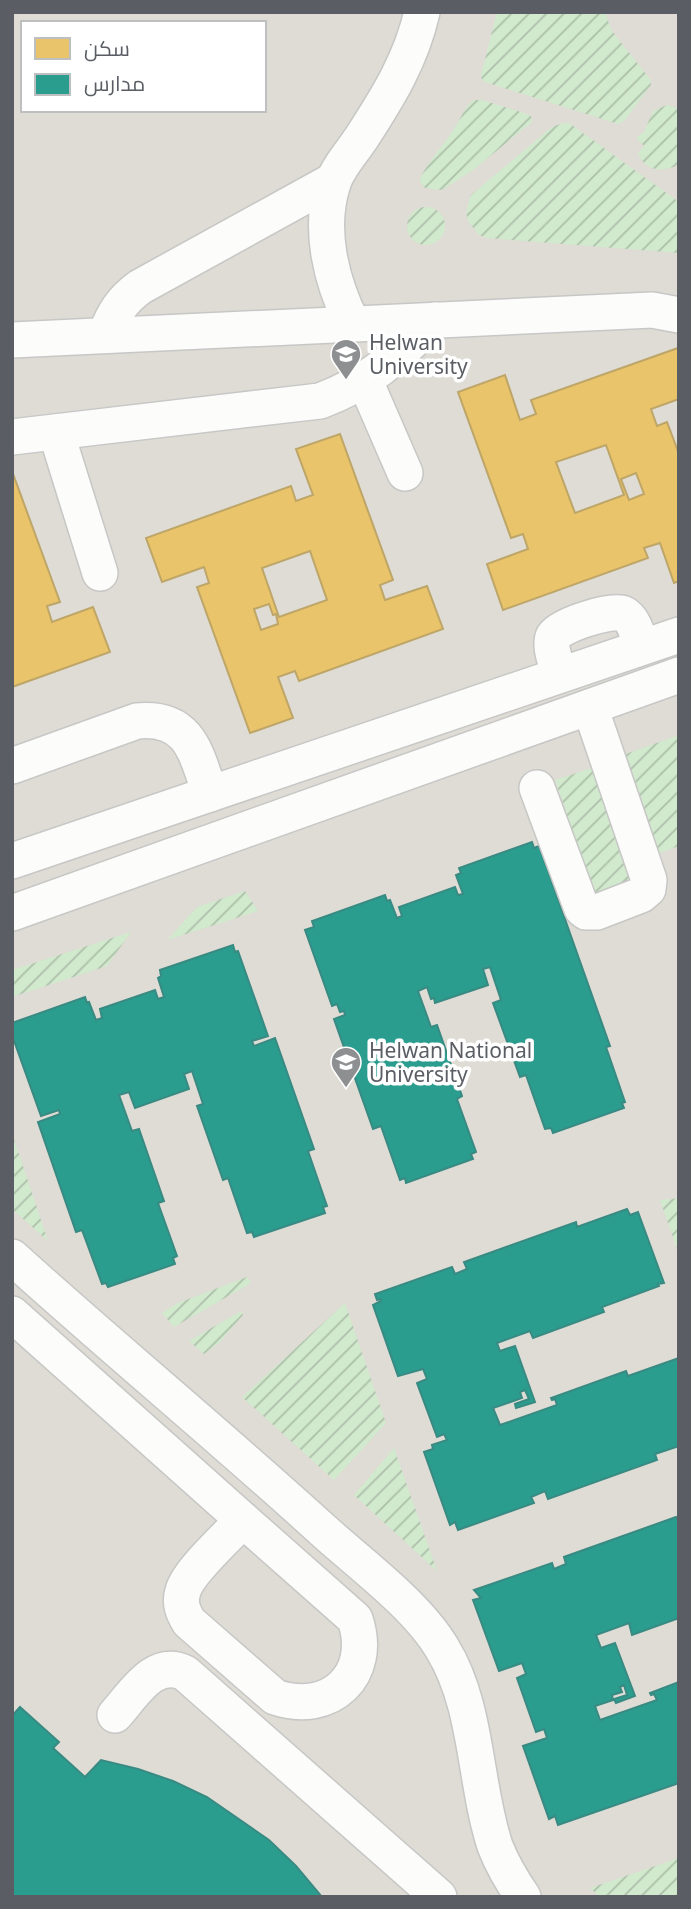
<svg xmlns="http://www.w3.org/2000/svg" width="691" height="1909" viewBox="0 0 691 1909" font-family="'Noto Sans',Cairo,sans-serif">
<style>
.education{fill:#dedcd4;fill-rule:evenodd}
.garden{fill:url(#garden-furrows)}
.homes{fill:#e9c46a;stroke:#bea568;stroke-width:2;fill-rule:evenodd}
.schools{fill:#2a9d8f;stroke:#388a82;stroke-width:2}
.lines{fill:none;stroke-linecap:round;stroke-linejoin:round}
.minor-casing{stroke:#c7c7c6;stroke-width:38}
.minor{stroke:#fcfcfb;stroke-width:35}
.labels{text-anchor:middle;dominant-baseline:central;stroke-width:7;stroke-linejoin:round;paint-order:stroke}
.poi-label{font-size:21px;fill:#5a5e64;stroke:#fff;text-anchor:start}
</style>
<defs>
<pattern id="garden-furrows" width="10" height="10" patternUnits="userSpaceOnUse" patternTransform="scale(1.75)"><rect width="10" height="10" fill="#d1e9cd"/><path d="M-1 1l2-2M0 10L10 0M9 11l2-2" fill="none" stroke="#adc0aa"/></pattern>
</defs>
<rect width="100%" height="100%" fill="#ebeae4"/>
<path class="education" d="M12,12H679V1897H12ZM23,23H264V110H23Z"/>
<g class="garden">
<path d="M497,12H605L611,29L618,39L650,79L651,85L625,120L618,124L485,82L482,80L481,75Z"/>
<path d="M474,100H482L527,114L531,116L532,122L473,170L442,190L425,188L420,182C420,170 451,137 458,122C463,114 466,105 474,100Z"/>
<path d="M667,105L679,109V165C662,172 645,172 638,153L644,146L637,139L638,136L644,132L653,111Z"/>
<path d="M563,123H569L679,202V253L487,238L479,235L468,221L466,212L471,195L552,127Z"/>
<circle cx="426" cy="226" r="19"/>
<path d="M679,735V846L659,853L623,755Z"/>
<path d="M592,768L633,886L596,899L555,780Z"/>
<path d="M245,891L258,911L167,940L197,907Z"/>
<path d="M131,932L107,966L12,997V970Z"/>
<path d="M12,1133L48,1241L12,1209Z"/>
<path d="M679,1198V1255L660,1200Z"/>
<path d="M247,1277L251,1283L174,1327L162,1313L178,1303Z"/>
<path d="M345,1303L386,1423L334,1480L242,1397Z"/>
<path d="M241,1311L243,1315L219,1343L204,1354L189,1341Z"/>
<path d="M394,1448L437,1571L354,1495Z"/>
<path d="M679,1858V1897H600L590,1888Z"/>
</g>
<g class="homes">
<path d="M678,348L679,399L651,409L657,426L667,422L679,454V581L674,583L660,543L644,548L648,558L503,610L487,564L528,549L523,534L511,538L458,392L505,375L520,420L536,414L531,400ZM606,445L624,495L575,513L556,462ZM636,473L644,494L629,500L621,479Z"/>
<path d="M340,434L393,580L380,585L385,600L427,586L443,629L299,681L295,671L278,677L293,718L250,733L197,587L209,583L204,567L162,582L146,538L291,486L296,501L313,495L296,449ZM310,551L327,600L279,617L262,568ZM269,604L273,615L276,614L278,624L261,630L254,609Z"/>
<path d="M12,471L60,602L47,606L52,622L93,607L110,652L12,687Z"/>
</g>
<g class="schools">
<path d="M532,842L534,848L539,846L610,1046L606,1047L625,1102L622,1103L624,1108L553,1133L551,1128L545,1129L526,1075L520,1077L493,1003L501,1000L490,967L483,969L488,985L435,1003L434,998L431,999L427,987L418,991L431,1027L437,1025L462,1096L457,1099L476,1152L471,1154L473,1159L406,1183L405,1178L400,1180L381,1126L373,1129L334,1019L345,1015L344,1011L340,1012L337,1004L332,1006L305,930L314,927L312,921L385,895L387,901L390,900L397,918L402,916L399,907L455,887L458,895L463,894L456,875L461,873L459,868Z"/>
<path d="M233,945L235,952L238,951L268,1036L252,1041L254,1046L275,1038L314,1149L308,1151L327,1206L323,1207L325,1213L254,1237L252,1232L247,1233L228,1178L223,1180L197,1106L203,1104L192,1071L184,1074L189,1089L135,1108L129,1092L119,1095L132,1131L139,1129L164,1201L158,1203L177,1256L173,1258L175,1264L108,1287L106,1283L102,1284L82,1230L76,1232L38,1122L60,1114L59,1110L41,1116L12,1035V1023L85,997L87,1003L89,1002L96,1020L102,1018L100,1009L155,990L158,999L164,997L158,978L161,976L160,970Z"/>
<path d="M627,1209L630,1215L638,1212L664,1283L658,1284L659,1286L602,1307L604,1312L533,1338L530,1331L497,1343L500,1351L515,1346L535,1402L516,1408L515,1404L529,1399L525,1390L520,1392L522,1398L493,1408L500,1425L557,1405L555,1399L552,1400L551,1398L626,1371L628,1376L679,1358V1446L655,1454L657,1460L548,1499L545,1491L531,1497L534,1503L458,1530L455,1522L450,1525L424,1452L433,1449L432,1445L447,1440L444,1434L437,1437L417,1383L427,1379L423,1369L398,1376L373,1305L381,1301L380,1299L377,1300L375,1294L452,1267L455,1274L467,1269L464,1262L576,1222L577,1227Z"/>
<path d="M676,1517L679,1522V1618L632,1635L629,1623L596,1635L601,1648L615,1643L635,1696L616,1703L614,1699L627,1695L624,1685L620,1687L622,1692L612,1695L613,1700L595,1706L600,1720L657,1700L654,1694L651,1695L650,1693L679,1682V1783L558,1825L555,1816L549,1819L523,1746L547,1738L544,1729L536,1732L517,1678L526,1674L522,1663L499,1671L473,1600L481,1598L474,1590L552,1563L554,1569L566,1564L564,1557Z"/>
<path d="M20,1707L59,1742L53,1748L85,1777L101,1760L138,1769L173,1781L207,1797L269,1840L296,1866L322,1897H12V1716Z"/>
</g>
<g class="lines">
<g class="minor-casing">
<g id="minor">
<path d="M352,323C331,281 318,229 333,183C338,167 353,151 362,137C388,97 411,60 422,12"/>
<path d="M106,334C113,314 122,300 140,287L334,180"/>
<path d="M12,340L652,310L679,315"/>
<path d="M365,381L405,473"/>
<path d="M56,432L100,573"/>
<path d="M12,437L320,401C371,382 397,356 435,320"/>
<path d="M559,675C557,665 549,647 553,637C557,626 613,608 624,614C634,619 638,637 642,647"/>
<path d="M12,766L137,721C190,716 196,753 210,794"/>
<path d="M537,788L582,909L586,912H597L641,895L648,889L649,880L590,707"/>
<path d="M12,861L679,635"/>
<path d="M12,913L679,675"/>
<path d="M12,1257C116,1351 223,1439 326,1533C363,1566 417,1606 442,1648C478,1706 474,1782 495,1846C502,1864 512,1881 523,1897"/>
<path d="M12,1314L243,1520"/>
<path d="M243,1520L355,1619C374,1675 330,1716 275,1697L189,1622C183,1612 179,1603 183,1591C188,1572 228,1536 243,1520Z"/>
<path d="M115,1715C134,1694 154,1658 185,1673L439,1897"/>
</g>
</g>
<use href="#minor" class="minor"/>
</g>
<defs>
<g id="university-pin" transform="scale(1.575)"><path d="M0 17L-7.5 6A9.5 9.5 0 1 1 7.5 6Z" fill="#8d8f91" stroke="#fff"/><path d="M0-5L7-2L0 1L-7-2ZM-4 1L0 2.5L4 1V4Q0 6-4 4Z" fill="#fff"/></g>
</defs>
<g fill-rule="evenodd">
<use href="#university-pin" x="346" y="354"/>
<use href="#university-pin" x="346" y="1062"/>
</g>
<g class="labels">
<g class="poi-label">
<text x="369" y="342">Helwan<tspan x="369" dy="24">University</tspan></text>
<text x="369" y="1050">Helwan National<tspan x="369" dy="24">University</tspan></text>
</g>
</g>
<rect width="691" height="1909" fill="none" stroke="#5a5e64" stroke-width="28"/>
<rect x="21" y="21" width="245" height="91" fill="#ffffff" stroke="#bdbfc1" stroke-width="2"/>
<rect x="35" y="38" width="35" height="21" fill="#e9c46a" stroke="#bdbfc1" stroke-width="2"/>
<text x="84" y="56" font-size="21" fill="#5a5e64">سكن</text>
<rect x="35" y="74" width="35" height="21" fill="#2a9d8f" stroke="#bdbfc1" stroke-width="2"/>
<text x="84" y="91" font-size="21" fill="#5a5e64">مدارس</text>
</svg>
